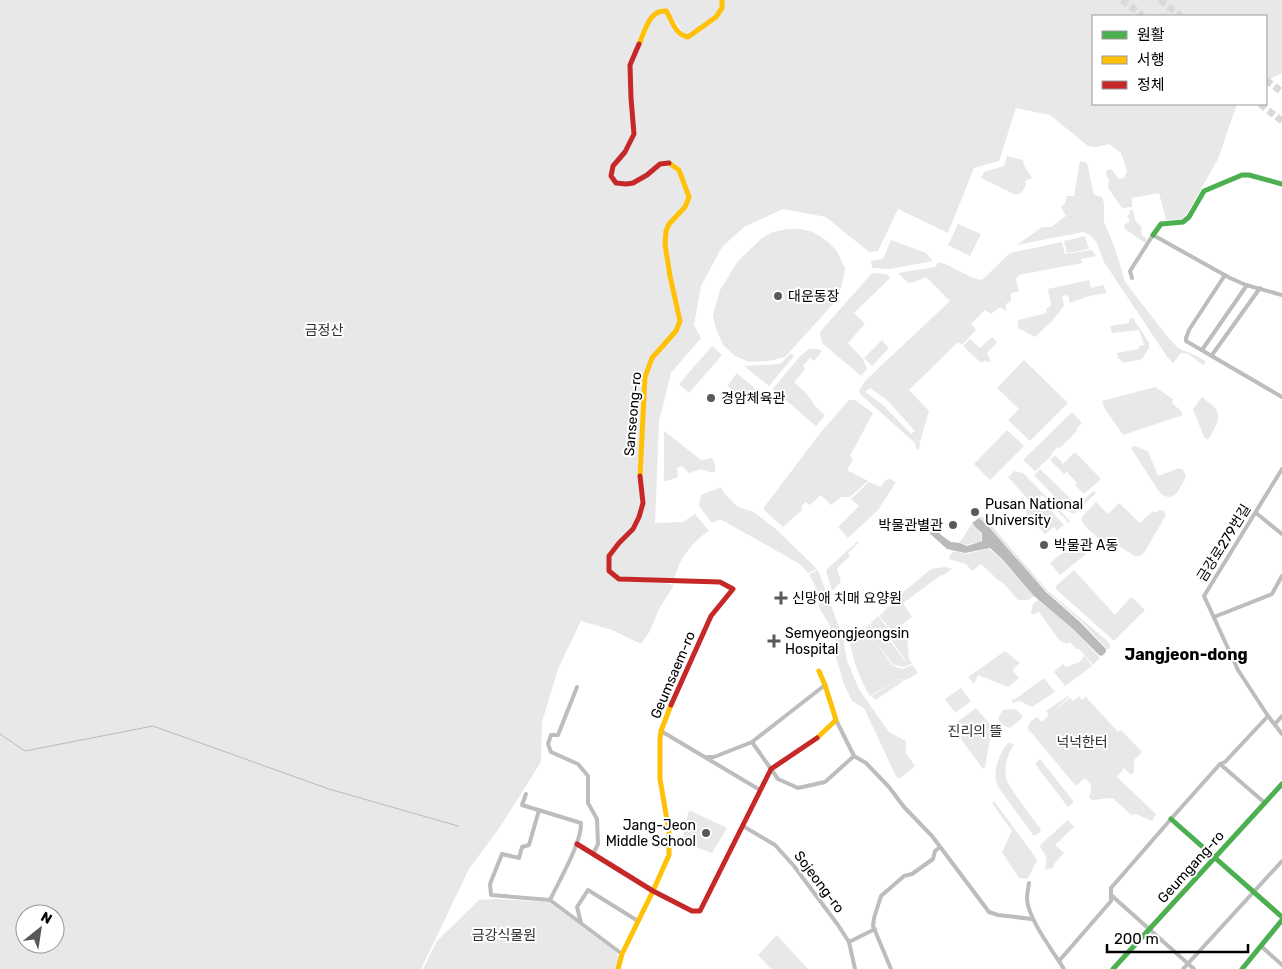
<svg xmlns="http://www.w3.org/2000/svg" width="1282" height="969" viewBox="0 0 1282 969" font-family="Rubik,'Noto Sans KR',sans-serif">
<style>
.green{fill:#e8e8e8;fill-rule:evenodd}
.water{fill:#bababa}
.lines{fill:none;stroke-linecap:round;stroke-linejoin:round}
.stream{stroke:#bababa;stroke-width:1}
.highway-tunnel{stroke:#d9d9d9;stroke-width:7;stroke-dasharray:7 3.5;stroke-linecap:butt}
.street{stroke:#bdbdbd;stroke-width:4}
.fast{stroke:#4caf50;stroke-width:5}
.slow{stroke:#ffc107;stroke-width:5}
.jam{stroke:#c62828;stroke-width:5}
.poi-dot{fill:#595959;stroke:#fff;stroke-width:2}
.labels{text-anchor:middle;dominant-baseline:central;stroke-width:4;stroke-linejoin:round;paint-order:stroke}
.poi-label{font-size:14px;fill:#000;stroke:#fff;text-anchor:start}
.park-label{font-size:14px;fill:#2d2d2d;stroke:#fff}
.street-label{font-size:14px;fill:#000;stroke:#fff}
.quarter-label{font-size:16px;font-weight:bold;fill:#000;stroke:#fff}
</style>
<rect width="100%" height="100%" fill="#fff"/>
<g class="green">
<path d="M0,0H720C723,15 699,27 688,34L685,35L672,17L664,8L657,10L629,64L633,132L626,149L611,167L610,178L625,185L664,164L678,169L688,196L685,206L666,226L663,242L679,320L675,330L650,358L641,407L642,503L632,528L621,539L607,565L619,581L665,583L674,585L659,609L650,631L641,644L612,630L581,621L558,669L542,722L541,762L500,827L469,869L421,969H0ZM25,914H55V944H25Z"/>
<path d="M724,0H1282V73L1266,81V16H1093V104H1237L1218,159L1187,214L1181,219L1166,220L1159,193L1132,198V207L1122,208L1108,188L1109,180L1106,174L1107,170L1111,169L1119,179L1124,178L1127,171L1121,153L1109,144L1097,147L1088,146L1050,115L1016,108L999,161L974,168L948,233L898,209L878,251L869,252L826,217L783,209L744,227L722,247L701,286L694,325L701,338L671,373L659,421L655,523L683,522L695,514L709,531C697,538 685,552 679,565C677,570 676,575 673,580L618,577L611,571V556L641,516L640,470L646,379L652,360L681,321C676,299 662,248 668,228C670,221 685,203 690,196L680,167L665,161L657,164L633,182H616L612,176L613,168L635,135L631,64L645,37L653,16L663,11C671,20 672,32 682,38L715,19Z"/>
<path d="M1007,156L1023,160L1024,165L1032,178L1025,181L1026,185L1022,192L1016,195L981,178L984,172L1004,166Z"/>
<path d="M1080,161L1087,163L1094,195L1102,197L1104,203V222L1115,248L1125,282L1167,336L1178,348L1199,357L1206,362L1203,365L1188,354L1181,353L1173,363L1168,358L1104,262L1097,243L1090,235L1083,232L1017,245L1042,227H1051L1066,216L1061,207L1065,203L1067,196H1074Z"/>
<path d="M1129,210H1133L1136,222L1141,226L1142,235L1147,239L1145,243L1125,229L1124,225L1130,221L1127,216L1130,213Z"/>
<path d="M958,224L981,234L970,256L948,245Z"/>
<path d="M788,229H801L813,232L827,241L836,250L845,268L842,285L835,302L785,357L769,361L749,362L735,356L723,345L716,329L713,315L720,290L738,261L762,238L773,232Z"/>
<path d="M1085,236L1089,249L1067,253L1064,241Z"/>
<path d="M891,240L926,253L933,261L889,269L872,268L871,261L883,259Z"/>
<path d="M1062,242L1065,254L1092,250L1096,256L1081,259L1082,263L1019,275L1016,279L1019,291L1011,293V301L1006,304V311L1000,307L991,314L985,310L971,324L976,330L962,345L958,342L909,390L929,411L920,442L912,435L920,443L919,449L917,450L915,443L860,394L859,390L866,380L950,301L926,277L915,282L908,283L898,273L935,267L939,262C954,266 967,278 982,280L1010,253ZM870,388L887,400L915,431L911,434L883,405L865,392Z"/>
<path d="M872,273L887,274L890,278L854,313L865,324L848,343L863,359L867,369L861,376L822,343L820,332Z"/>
<path d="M1089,280L1091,288L1103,285L1107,293L1089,296L1070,303L1068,295L1062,296L1064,306L1051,322L1035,337L1018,328V320L1047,313L1046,308L1050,307L1051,304L1048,289Z"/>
<path d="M1133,318L1149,343V348L1142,359L1124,363L1118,358L1117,353L1139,349V346L1144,345L1139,330L1112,333L1110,326L1129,323V319Z"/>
<path d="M992,337L997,342L987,353L991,362L984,361L981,363L963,346L970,339L980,348Z"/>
<path d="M882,340L889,348L872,366L864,358Z"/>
<path d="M712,346L722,355L689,393L679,384Z"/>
<path d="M809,349H818L822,351L814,361L810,358L803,366L805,369L794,382L807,394L815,406L825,415L816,426L773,389L801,355Z"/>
<path d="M791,353L794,356L769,386L744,366L780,364Z"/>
<path d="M1024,360L1068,403L1030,441L1008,420L1019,409L997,388Z"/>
<path d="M737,373L758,391L748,404L727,386Z"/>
<path d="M1155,387L1173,399L1172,403L1180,410L1183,415L1123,435L1105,409L1102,401Z"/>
<path d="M1202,397C1206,401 1212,404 1215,408C1223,418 1213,431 1208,440L1204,437L1193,409Z"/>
<path d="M849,400H855L873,413L850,456L853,459L847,470L868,481L850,497H841L831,505L821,495L810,505L805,502L801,508L802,510L783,527L764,510L765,506L821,432Z"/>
<path d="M1072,412L1082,423L1077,428V431L1060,448L1058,447L1051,454L1052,455L1035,471L1023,460Z"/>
<path d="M1007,430L1024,446L990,480L974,464Z"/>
<path d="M664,431L701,460L712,458L715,465V472H709L701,469L689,473L682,466L677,468L678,477L671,480L664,481Z"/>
<path d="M1134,446L1148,451L1158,476L1179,468L1183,470L1186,476C1181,487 1174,505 1160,493L1131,448Z"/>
<path d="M1075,452L1101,479L1084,494L1075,485L1077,483L1067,472L1064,474L1050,460L1055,455L1063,464Z"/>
<path d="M1040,469L1078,506L1093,491L1096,493L1074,514L1068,511L1034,475Z"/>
<path d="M1014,471L1023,473L1070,521L1069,523L1042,495L1039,498L1064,525L1057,531L1054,527L1045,534L1025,512L1033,505L1008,477Z"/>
<path d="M890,479L896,482L878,510L848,538L838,527L859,506L851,499L869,482L881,487L886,480Z"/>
<path d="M721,487L724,493L738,507L754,512L777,530L817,569L808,573L800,564L720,519L712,523L699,506L701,495Z"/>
<path d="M1096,502L1108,514L1119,503L1140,523L1153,511L1156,513L1159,510L1164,511L1166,515L1144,553L1140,556H1135L1117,545L1100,540L1084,525L1081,518Z"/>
<path d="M982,516L990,524L1047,590L1105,639L1110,645V648L1108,650L1082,622L1046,591L988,526L979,518Z"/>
<path d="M972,524L976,529L982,534L981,541L967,545L959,542C965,537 967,530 972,524Z"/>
<path d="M858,541L859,542L848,553L850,556L837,568L841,582L832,591L826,570Z"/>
<path d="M1076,542L1086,554L1060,575L1050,563Z"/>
<path d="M989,549L1001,559L1034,596L1028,600H1018L1003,583L998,580L981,564L972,571L966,564L949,559V557L953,551L965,554Z"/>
<path d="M945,567L952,569L942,576L941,575L903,603L912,617L901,625L907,636L909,659L912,663L904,667L894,665L873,639L893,666L903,669L912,665L918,673L906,680L897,679L904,681L875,700L872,696L893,682L870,696C860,680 854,662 850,644L870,624L871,636V623L878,616L887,627L890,641L905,661H906L892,641L889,627L879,616L907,589L931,569Z"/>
<path d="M818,570L843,638L847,661L860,691L889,732L906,741V753L915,766L899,779L896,776L864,708L852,701L844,684L836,657L838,652L834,633L819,607L817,590L809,574Z"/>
<path d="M1074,570L1115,615L1130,598H1133L1145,610L1115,640H1113L1056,589V586Z"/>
<path d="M1038,600L1074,630L1100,658L1093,665L1079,649H1076L1070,642L1066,644L1059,640L1039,612L1032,615L1031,612L1033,604Z"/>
<path d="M1005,651L1020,663L1014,668L1013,671L1019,678L1008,687L978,675L974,684L968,677Z"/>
<path d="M1084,656L1092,666L1065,686L1054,672L1063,664L1066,667L1080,662Z"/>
<path d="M1044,678L1055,692L1032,707L1020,701L1012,703V700L1015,699Z"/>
<path d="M961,688L971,701L955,713L945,699Z"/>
<path d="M1068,696L1069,697L1049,715L1070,698L1073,701L1079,696L1082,700L1086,697L1118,732L1121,730L1142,752L1134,760V772L1131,775L1124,768L1117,777L1156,814L1152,821L1136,814L1131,815L1114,799L1110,798L1093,800L1089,798C1092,788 1093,786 1085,778L1076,786L1030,731L1029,732L1028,726L1031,721L1037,717L1042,722L1049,715L1046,711Z"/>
<path d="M976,708L992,727L985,767L983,769L952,727L953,725Z"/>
<path d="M1015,709L1022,715V718L1010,728L1002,725L998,719L1003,710Z"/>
<path d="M1008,743L1014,744C1008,754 1004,765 1006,778C1006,784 1035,821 1041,829L1040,832L1036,835H1033L998,787C992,773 998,755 1008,743Z"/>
<path d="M1040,759L1074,802L1068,807L1035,764Z"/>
<path d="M994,801L1036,858L1037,861L1027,879L1019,878L1002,852L1012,831L992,803Z"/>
<path d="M689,810L727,828L712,853L682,842Z"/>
<path d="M1068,820L1074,827L1055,845L1064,853L1055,863L1053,868L1044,870C1049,860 1046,855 1040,847L1041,844Z"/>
<path d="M496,899L549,902L617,953L620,961L618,969H423L437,941L479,900Z"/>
<path d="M777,935L808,969H771L758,955Z"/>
</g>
<path class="water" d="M920,517L928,518L941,535L951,542L960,543L967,546L982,541V533L976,528L972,523L979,518L988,526L1046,592L1080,622L1106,649V652L1102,656L1099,655L1073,629L1034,596L1002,559L990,548L965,553L947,549L928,532Z"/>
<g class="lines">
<path class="stream" d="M0,734L25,751L153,726L329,789L458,826"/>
<g class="highway-tunnel">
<path d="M1122,0L1143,16"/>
<path d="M1160,0L1181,16"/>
<path d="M1266,80L1282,92"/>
<path d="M1260,104L1282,121"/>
</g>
<g class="street">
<path d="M1225,275L1189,330L1186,338V341L1282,397"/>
<path d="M1132,278L1130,271L1153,235L1230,278L1246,285L1282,295"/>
<path d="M1202,350L1247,285"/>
<path d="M1212,355L1260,288"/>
<path d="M1282,469L1204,596L1238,670L1268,716L1282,734"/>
<path d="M1256,513L1282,534"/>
<path d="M1214,617L1272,594L1282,576"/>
<path d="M825,685L752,742L778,779L798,788L825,782L854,756L836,720"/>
<path d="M577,687L558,735H551L548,744L551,752L578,764L588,776V803L597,819L598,844L593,854"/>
<path d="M1275,724L1282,716"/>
<path d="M661,731L760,790"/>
<path d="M854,756L866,763L889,787L904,807L932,836L989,912L998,915L1032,919"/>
<path d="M707,757H714L752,742"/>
<path d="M1220,764L1265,803"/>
<path d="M526,794L522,805L581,823C582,842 559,881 550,900"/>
<path d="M539,810L529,845L522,847L519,858L502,854L490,884L491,895L550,900L622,954"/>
<path d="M743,826L775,845L794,866L838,925L849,942L855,969"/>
<path d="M1029,883C1028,889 1027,894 1027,899C1028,919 1053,951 1064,969"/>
<path d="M1111,895L1194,969"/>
<path d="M581,923L577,907L588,890L638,921"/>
<path d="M849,942L875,929"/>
<path d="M1261,946L1282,965"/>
<path d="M1059,961L1111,901V888L1171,819L1220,764L1225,762L1268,716"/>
<path d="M891,969L873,926L874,918L881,896L904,876L912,874L933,859L935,851L940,847"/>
<path d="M1183,969L1282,861"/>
</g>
<g class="fast">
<path d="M1153,235L1161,224L1183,222L1189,217L1204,191L1242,175H1249L1282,184"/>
<path d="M1171,819L1282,917"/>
<path d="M1113,969L1282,784"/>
<path d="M1242,969L1282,920"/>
</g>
<g class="slow">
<path d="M639,44C645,32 649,9 666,11C673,21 674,34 688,37L716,17L722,8V0"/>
<path d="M640,476L645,377L652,358L676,331L680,321L670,276L665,244L666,231L669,224L685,207L689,197L679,170L669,163"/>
<path d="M817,738L836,720L825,685L819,671"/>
<path d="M618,969L622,954L653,891L669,855V832L660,779V739L661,731L671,705"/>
</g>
<g class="jam">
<path d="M639,44L630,65L631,98L634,134L625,152L613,166L611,176L616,183L626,184L633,183L647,175L660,164L669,163"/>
<path d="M640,476L643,503L639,517L633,529L619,543L609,556V571L619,579L720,582L733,589L711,616L671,705"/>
<path d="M577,844L653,891L692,911H700L771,769L817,738"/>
</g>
</g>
<g class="poi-dot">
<circle cx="778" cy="296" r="5"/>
<circle cx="711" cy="398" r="5"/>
<circle cx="975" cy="512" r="5"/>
<circle cx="953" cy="525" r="5"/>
<circle cx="1044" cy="545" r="5"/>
<path d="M778.5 590.5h5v5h5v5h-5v5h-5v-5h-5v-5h5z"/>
<path d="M771.5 633.5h5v5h5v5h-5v5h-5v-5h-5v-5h5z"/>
<circle cx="706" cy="833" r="5"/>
</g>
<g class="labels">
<g class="poi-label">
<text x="788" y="296">대운동장</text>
<text x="721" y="398">경암체육관</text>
<text x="985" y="504">Pusan National<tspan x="985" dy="16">University</tspan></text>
<text x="943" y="525" text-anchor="end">박물관별관</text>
<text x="1054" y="545">박물관 A동</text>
<text x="792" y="598">신망애 치매 요양원</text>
<text x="785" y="633">Semyeongjeongsin<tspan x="785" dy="16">Hospital</tspan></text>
<text x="696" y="825" text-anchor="end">Jang-Jeon<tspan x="696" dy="16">Middle School</tspan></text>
</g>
<g class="park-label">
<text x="324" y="330">금정산</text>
<text x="975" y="731">진리의 뜰</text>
<text x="1082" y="742">넉넉한터</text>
<text x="504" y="935">금강식물원</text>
</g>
<g class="street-label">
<text transform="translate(633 414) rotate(-85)">Sanseong-ro</text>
<text transform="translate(1224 543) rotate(-58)">금강로279번길</text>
<text transform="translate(673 675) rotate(-67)">Geumsaem-ro</text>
<text transform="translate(1191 867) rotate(-48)">Geumgang-ro</text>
<text transform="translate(819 882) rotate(53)">Sojeong-ro</text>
</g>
<g class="quarter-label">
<text x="1186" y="654">Jangjeon-dong</text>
</g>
</g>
<rect x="1092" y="15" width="175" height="90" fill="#ffffff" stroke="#999999"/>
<rect x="1102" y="31" width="25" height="8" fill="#4caf50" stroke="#999999"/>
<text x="1137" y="40" font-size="15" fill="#000000">원활</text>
<rect x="1102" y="56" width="25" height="8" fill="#ffc107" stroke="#999999"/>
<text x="1137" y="65" font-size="15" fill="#000000">서행</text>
<rect x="1102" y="81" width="25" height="8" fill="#c62828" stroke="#999999"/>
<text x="1137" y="90" font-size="15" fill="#000000">정체</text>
<g transform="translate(40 929) rotate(30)"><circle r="24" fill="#ffffff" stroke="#999999"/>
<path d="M0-4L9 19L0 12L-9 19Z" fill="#595959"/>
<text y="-8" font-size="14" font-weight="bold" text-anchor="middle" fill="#000000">N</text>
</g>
<path d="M1107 944v8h141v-8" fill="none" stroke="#000000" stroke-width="2.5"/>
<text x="1114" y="944" font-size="15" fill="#000000" stroke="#ffffff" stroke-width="4" paint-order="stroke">200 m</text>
</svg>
